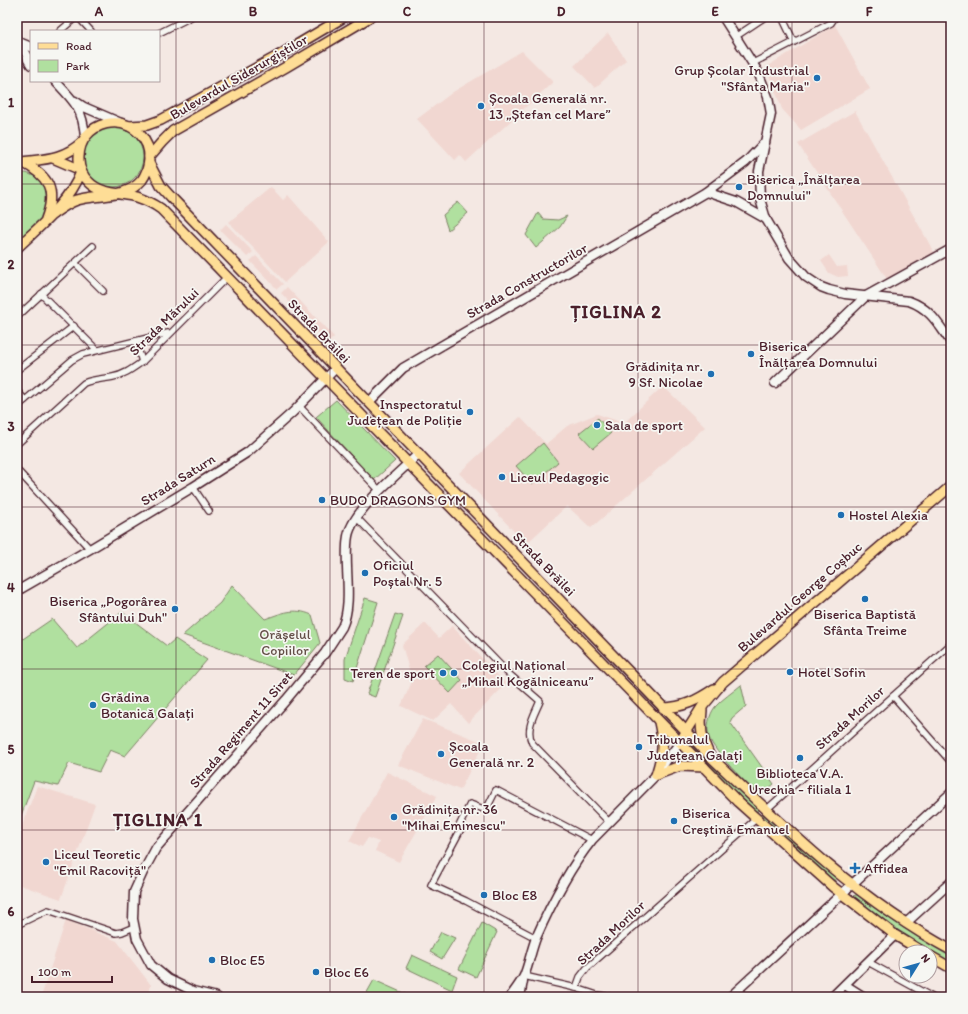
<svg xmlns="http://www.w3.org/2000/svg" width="968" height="1014" viewBox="0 0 968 1014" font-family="Itim,sans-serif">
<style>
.built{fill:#f1d7d1}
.green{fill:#b0e09f;stroke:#7d8065}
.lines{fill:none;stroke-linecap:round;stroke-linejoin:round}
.street-casing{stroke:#4a1f2b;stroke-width:8}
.secondary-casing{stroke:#4a1f2b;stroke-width:11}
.primary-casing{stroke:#4a1f2b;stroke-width:12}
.street{stroke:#f6f6f2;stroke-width:5.5}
.secondary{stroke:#f6f6f2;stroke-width:8}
.primary{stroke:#fedd96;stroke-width:9}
.grid{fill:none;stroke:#4a1f2b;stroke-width:1;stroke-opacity:0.55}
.poi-dot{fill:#1f6fb2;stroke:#f6f6f2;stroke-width:1.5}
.labels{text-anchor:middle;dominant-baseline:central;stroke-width:3.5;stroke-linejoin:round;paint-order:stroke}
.poi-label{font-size:14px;fill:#4a1f2b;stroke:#f6f6f2;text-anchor:start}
.street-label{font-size:14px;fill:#4a1f2b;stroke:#f6f6f2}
.park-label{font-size:14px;fill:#644f48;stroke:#f6f6f2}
.district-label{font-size:18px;font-weight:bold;letter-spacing:1px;fill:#4a1f2b;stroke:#f6f6f2}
.neatline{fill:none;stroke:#4a1f2b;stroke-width:1.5}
.grid-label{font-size:13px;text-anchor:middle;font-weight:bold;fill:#4a1f2b}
</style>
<rect width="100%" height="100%" fill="#f4e8e3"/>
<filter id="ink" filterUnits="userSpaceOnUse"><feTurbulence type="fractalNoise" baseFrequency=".025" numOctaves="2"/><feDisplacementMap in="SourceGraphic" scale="8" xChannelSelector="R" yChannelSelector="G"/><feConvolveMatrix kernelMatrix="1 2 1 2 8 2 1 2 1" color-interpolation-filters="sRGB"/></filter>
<g filter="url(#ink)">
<g class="built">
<path d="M835,25L870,89L801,130L782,109L766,67Z"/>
<path d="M608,33L626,60L595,88L574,66Z"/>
<path d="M522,51L553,82L466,162L460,155L455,160L417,119L453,92Z"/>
<path d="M855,111L935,254L887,279L798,144Z"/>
<path d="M271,187L283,200L288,195L329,242L285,282L229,222Z"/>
<path d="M226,224L253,252L247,257L220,230Z"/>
<path d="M829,255L837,267L847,266L848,276L838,277L829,273L821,261Z"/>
<path d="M256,256L283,284L277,289L250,261Z"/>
<path d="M287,287L334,337L328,343L281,293Z"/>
<path d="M663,386L705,427L591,528L567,506L526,544L459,473L520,417L546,444L567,426L597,414L624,423Z"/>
<path d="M425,623L439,638L452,626L506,684L468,723L451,704L433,721L401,706L415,675L409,670L402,645Z"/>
<path d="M423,719L484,743L460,790L398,765Z"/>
<path d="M387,772L437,796L399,862L375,851L379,842L368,838L362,847L349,841Z"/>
<path d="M37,786L95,804L61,899L17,884V839Z"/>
<path d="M66,920L117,941L151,985L148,997H41Z"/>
</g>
<g class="green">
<circle cx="113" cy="157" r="30"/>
<path d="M26,173C37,177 43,179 45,191C51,217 34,225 17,240V174Z"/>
<path d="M458,202L468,213L448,230L443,215Z"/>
<path d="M538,213L543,219L558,220L567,216L560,227L536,248L526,235Z"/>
<path d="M336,400L395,461L374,480L316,417Z"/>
<path d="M598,418L611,433L593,448L579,433Z"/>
<path d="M543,443L558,462L532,484L516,466Z"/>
<path d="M232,585L265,619C282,613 294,607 312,615L320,643L294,675L183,635L220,603Z"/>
<path d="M365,598L378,602L353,681L345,678V659Z"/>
<path d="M122,612L167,646L175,639L207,660L125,756L110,750L99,772L69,763L58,786L34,781L17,826V643L52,619L77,648Z"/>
<path d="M395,614L403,616L375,697L367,694Z"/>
<path d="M438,654L462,680L450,693L424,666Z"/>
<path d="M741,685L746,706L732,718L730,722L774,784L759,796C746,782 715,754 709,737C706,728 709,715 715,707C722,699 733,692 741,685Z"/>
<path d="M693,744L759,808L757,812H755L691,747Z"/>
<path d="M762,814L836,878L834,882L759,817Z"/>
<path d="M855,895H857C887,918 918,938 951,957V964L895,930L853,898Z"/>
<path d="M482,923L497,932L476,977L459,969Z"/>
<path d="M441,932L455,938L442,959L430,952Z"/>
<path d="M412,955L457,976L452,990L406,968Z"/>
<path d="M374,980L412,997L365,996Z"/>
</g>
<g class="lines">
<g class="street-casing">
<g id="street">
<path d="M782,17L794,42"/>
<path d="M60,31L74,19L79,18L91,31"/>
<path d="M159,33L191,17"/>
<path d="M735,37L765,17"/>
<path d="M753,63L831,23L835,17"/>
<path d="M75,263L103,291"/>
<path d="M41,294L97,350"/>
<path d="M17,317L93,246"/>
<path d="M136,341L142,362"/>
<path d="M17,370L74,326"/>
<path d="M17,391L25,400"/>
<path d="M299,406L380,491"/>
<path d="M17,407L72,360L83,354L168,333"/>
<path d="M17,444L84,383C94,379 103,379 113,377C124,375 132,369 142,362L227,277"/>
<path d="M17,470L90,549"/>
<path d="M193,487L209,511"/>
<path d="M356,517L509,674L540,701C535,714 525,728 532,743L609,822"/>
<path d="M893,696L951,762"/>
<path d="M766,810L951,644"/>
<path d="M17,925L48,910L116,933L122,932L134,927"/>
<path d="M536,938L466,901L431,885L461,829L459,826L470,804L486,810L496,790L592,840"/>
<path d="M868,962L932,997"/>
<path d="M524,976L576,988L597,995L611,997"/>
<path d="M576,988L580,977L587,968L756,819"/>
</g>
</g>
<g class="secondary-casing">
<g id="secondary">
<path d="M723,17L758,72L768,97L771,114L759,171L760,199L766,219L789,258L806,277L821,287L829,290L845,294L909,301C931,309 938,324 951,342"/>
<path d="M17,40L27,55L28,60L31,65"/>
<path d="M19,42L31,47"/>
<path d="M55,81C74,101 83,109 85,137"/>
<path d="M75,101L84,107L121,123"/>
<path d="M706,192L736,202L766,219"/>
<path d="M775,383L866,296L951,249"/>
<path d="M369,402L403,368L706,192L746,162L765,142"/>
<path d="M17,591L90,549L193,487L248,452L293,412L336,368"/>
<path d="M906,923L951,882"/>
<path d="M845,985L864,997"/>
<path d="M217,997L193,991L168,979L151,965L137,939L133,919L134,892L143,872L156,848L286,700L325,653L342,627C354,601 343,563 348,536C353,509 400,473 419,453"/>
<path d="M510,997C515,990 520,984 524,976C529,964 531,951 536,938C551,904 568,870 592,840L656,775L680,742"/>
<path d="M520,997L523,981"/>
<path d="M730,997L951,793"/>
<path d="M832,997L895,935"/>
</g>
</g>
<g class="primary-casing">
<g id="primary">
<path d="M129,126L147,125L161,120L278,56L344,17"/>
<path d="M149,157L162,142L173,131L286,67L370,17"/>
<path d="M53,158L81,170"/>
<path d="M22,162C49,176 57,190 46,219"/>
<path d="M22,162C45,159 64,159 82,142"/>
<path d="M149,163L161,186L171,197L712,758C786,829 860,901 951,950"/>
<path d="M53,214C60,209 68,203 77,200C98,194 126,199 142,180C149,170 151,156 147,145C131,108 77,120 79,160C79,168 83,177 89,182C100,194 121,193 137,197C146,200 154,204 161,209L738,802L833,887L895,935L923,952"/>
<path d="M17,248C41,225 69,203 81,172"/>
<path d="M663,708C684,707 696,701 714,689"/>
<path d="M702,710C700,725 701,739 708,752"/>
<path d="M683,737L702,707L723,682L951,486"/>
<path d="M656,775C663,753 664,745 659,722"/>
<path d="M656,775L680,766L704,767"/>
<path d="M930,956L951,968"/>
</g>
</g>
<use href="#street" class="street"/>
<use href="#secondary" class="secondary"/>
<use href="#primary" class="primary"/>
</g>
</g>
<path class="grid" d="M176,17V997M330,17V997M484,17V997M638,17V997M792,17V997M17,184H951M17,345H951M17,507H951M17,669H951M17,830H951"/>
<g class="poi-dot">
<circle cx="817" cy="78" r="4"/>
<circle cx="481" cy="106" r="4"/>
<circle cx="739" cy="187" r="4"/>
<circle cx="751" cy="354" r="4"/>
<circle cx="711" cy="374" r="4"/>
<circle cx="470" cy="412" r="4"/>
<circle cx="597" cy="425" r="4"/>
<circle cx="502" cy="477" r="4"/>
<circle cx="322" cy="500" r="4"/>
<circle cx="841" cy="515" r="4"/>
<circle cx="365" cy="573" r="4"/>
<circle cx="865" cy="599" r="4"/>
<circle cx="175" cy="609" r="4"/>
<circle cx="790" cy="672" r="4"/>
<circle cx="443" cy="673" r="4"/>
<circle cx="454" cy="673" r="4"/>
<circle cx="93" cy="705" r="4"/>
<circle cx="639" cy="747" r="4"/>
<circle cx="441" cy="754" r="4"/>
<circle cx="800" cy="758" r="4"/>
<circle cx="394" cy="817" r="4"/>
<circle cx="674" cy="821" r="4"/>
<circle cx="46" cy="862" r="4"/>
<path d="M853 862h4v4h4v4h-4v4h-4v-4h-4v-4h4z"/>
<circle cx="484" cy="895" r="4"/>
<circle cx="212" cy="960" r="4"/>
<circle cx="316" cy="972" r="4"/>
</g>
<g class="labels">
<g class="poi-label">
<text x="809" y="70" text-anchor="end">Grup Școlar Industrial<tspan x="809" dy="16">"Sfânta Maria"</tspan></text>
<text x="489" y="98">Școala Generală nr.<tspan x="489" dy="16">13 „Ștefan cel Mare”</tspan></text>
<text x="747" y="179">Biserica „Înălțarea<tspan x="747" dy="16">Domnului"</tspan></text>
<text x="759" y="346">Biserica<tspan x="759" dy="16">Înălțarea Domnului</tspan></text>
<text x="703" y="366" text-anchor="end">Grădinița nr.<tspan x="703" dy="16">9 Sf. Nicolae</tspan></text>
<text x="462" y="404" text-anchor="end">Inspectoratul<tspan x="462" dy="16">Județean de Poliție</tspan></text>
<text x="605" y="425">Sala de sport</text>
<text x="510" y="477">Liceul Pedagogic</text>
<text x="330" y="500">BUDO DRAGONS GYM</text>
<text x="849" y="515">Hostel Alexia</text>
<text x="373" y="565">Oficiul<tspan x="373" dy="16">Poștal Nr. 5</tspan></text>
<text x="167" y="601" text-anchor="end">Biserica „Pogorârea<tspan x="167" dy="16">Sfântului Duh"</tspan></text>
<text x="865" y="614" text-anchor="middle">Biserica Baptistă<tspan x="865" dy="16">Sfânta Treime</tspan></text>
<text x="462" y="665">Colegiul Național<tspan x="462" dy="16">„Mihail Kogălniceanu”</tspan></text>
<text x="798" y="672">Hotel Sofin</text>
<text x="435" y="673" text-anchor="end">Teren de sport</text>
<text x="101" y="697">Grădina<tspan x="101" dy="16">Botanică Galați</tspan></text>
<text x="647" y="739">Tribunalul<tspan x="647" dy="16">Județean Galați</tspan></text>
<text x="449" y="746">Școala<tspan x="449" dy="16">Generală nr. 2</tspan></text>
<text x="800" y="773" text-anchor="middle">Biblioteca V.A.<tspan x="800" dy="16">Urechia - filiala 1</tspan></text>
<text x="402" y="809">Grădinița nr. 36<tspan x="402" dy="16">"Mihai Eminescu"</tspan></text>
<text x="682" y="813">Biserica<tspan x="682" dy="16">Creștină Emanuel</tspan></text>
<text x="54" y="854">Liceul Teoretic<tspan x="54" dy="16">"Emil Racoviță"</tspan></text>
<text x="864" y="868">Affidea</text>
<text x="492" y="895">Bloc E8</text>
<text x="220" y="960">Bloc E5</text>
<text x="324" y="972">Bloc E6</text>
</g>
<g class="street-label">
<text transform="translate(239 77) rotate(-30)">Bulevardul Siderurgiștilor</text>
<text transform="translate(527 281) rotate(-30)">Strada Constructorilor</text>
<text transform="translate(164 322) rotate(-44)">Strada Mărului</text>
<text transform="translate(319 331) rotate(46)">Strada Brăilei</text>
<text transform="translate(178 480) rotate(-32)">Strada Saturn</text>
<text transform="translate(544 564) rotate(46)">Strada Brăilei</text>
<text transform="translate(800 597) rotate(-41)">Bulevardul George Coșbuc</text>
<text transform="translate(850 718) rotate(-42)">Strada Morilor</text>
<text transform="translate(241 730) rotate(-49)">Strada Regiment 11 Siret</text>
<text transform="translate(611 933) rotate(-43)">Strada Morilor</text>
</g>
<g class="park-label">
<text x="285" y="634">Orășelul<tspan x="285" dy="16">Copiilor</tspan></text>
</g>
<g class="district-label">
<text x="616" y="312">ȚIGLINA 2</text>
<text x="158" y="820">ȚIGLINA 1</text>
</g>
</g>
<rect width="968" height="1014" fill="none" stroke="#f6f6f2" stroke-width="44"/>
<rect x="30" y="30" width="130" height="52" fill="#f6f6f2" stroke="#b1a0a2"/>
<rect x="38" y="43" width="20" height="6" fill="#fedd96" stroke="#b1a0a2"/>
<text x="66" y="50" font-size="12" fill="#4a1f2b">Road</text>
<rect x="38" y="60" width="20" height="12" fill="#b0e09f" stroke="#b1a0a2"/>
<text x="66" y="70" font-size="12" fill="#4a1f2b">Park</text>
<g transform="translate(918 964) rotate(53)"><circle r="19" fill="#f6f6f2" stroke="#b1a0a2"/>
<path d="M0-3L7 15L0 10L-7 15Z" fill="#1f6fb2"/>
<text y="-6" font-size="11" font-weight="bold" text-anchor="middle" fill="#4a1f2b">N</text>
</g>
<path d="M32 976v6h80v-6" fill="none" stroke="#4a1f2b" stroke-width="2"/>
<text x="38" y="976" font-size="12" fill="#4a1f2b" stroke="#f6f6f2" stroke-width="3" paint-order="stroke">100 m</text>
<rect x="22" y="22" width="924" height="970" class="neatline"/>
<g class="grid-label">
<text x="99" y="16">A</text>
<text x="253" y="16">B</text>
<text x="407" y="16">C</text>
<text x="561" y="16">D</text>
<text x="715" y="16">E</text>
<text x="869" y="16">F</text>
<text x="11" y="107">1</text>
<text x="11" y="269">2</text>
<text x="11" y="431">3</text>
<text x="11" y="592">4</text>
<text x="11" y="754">5</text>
<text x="11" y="916">6</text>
</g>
</svg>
